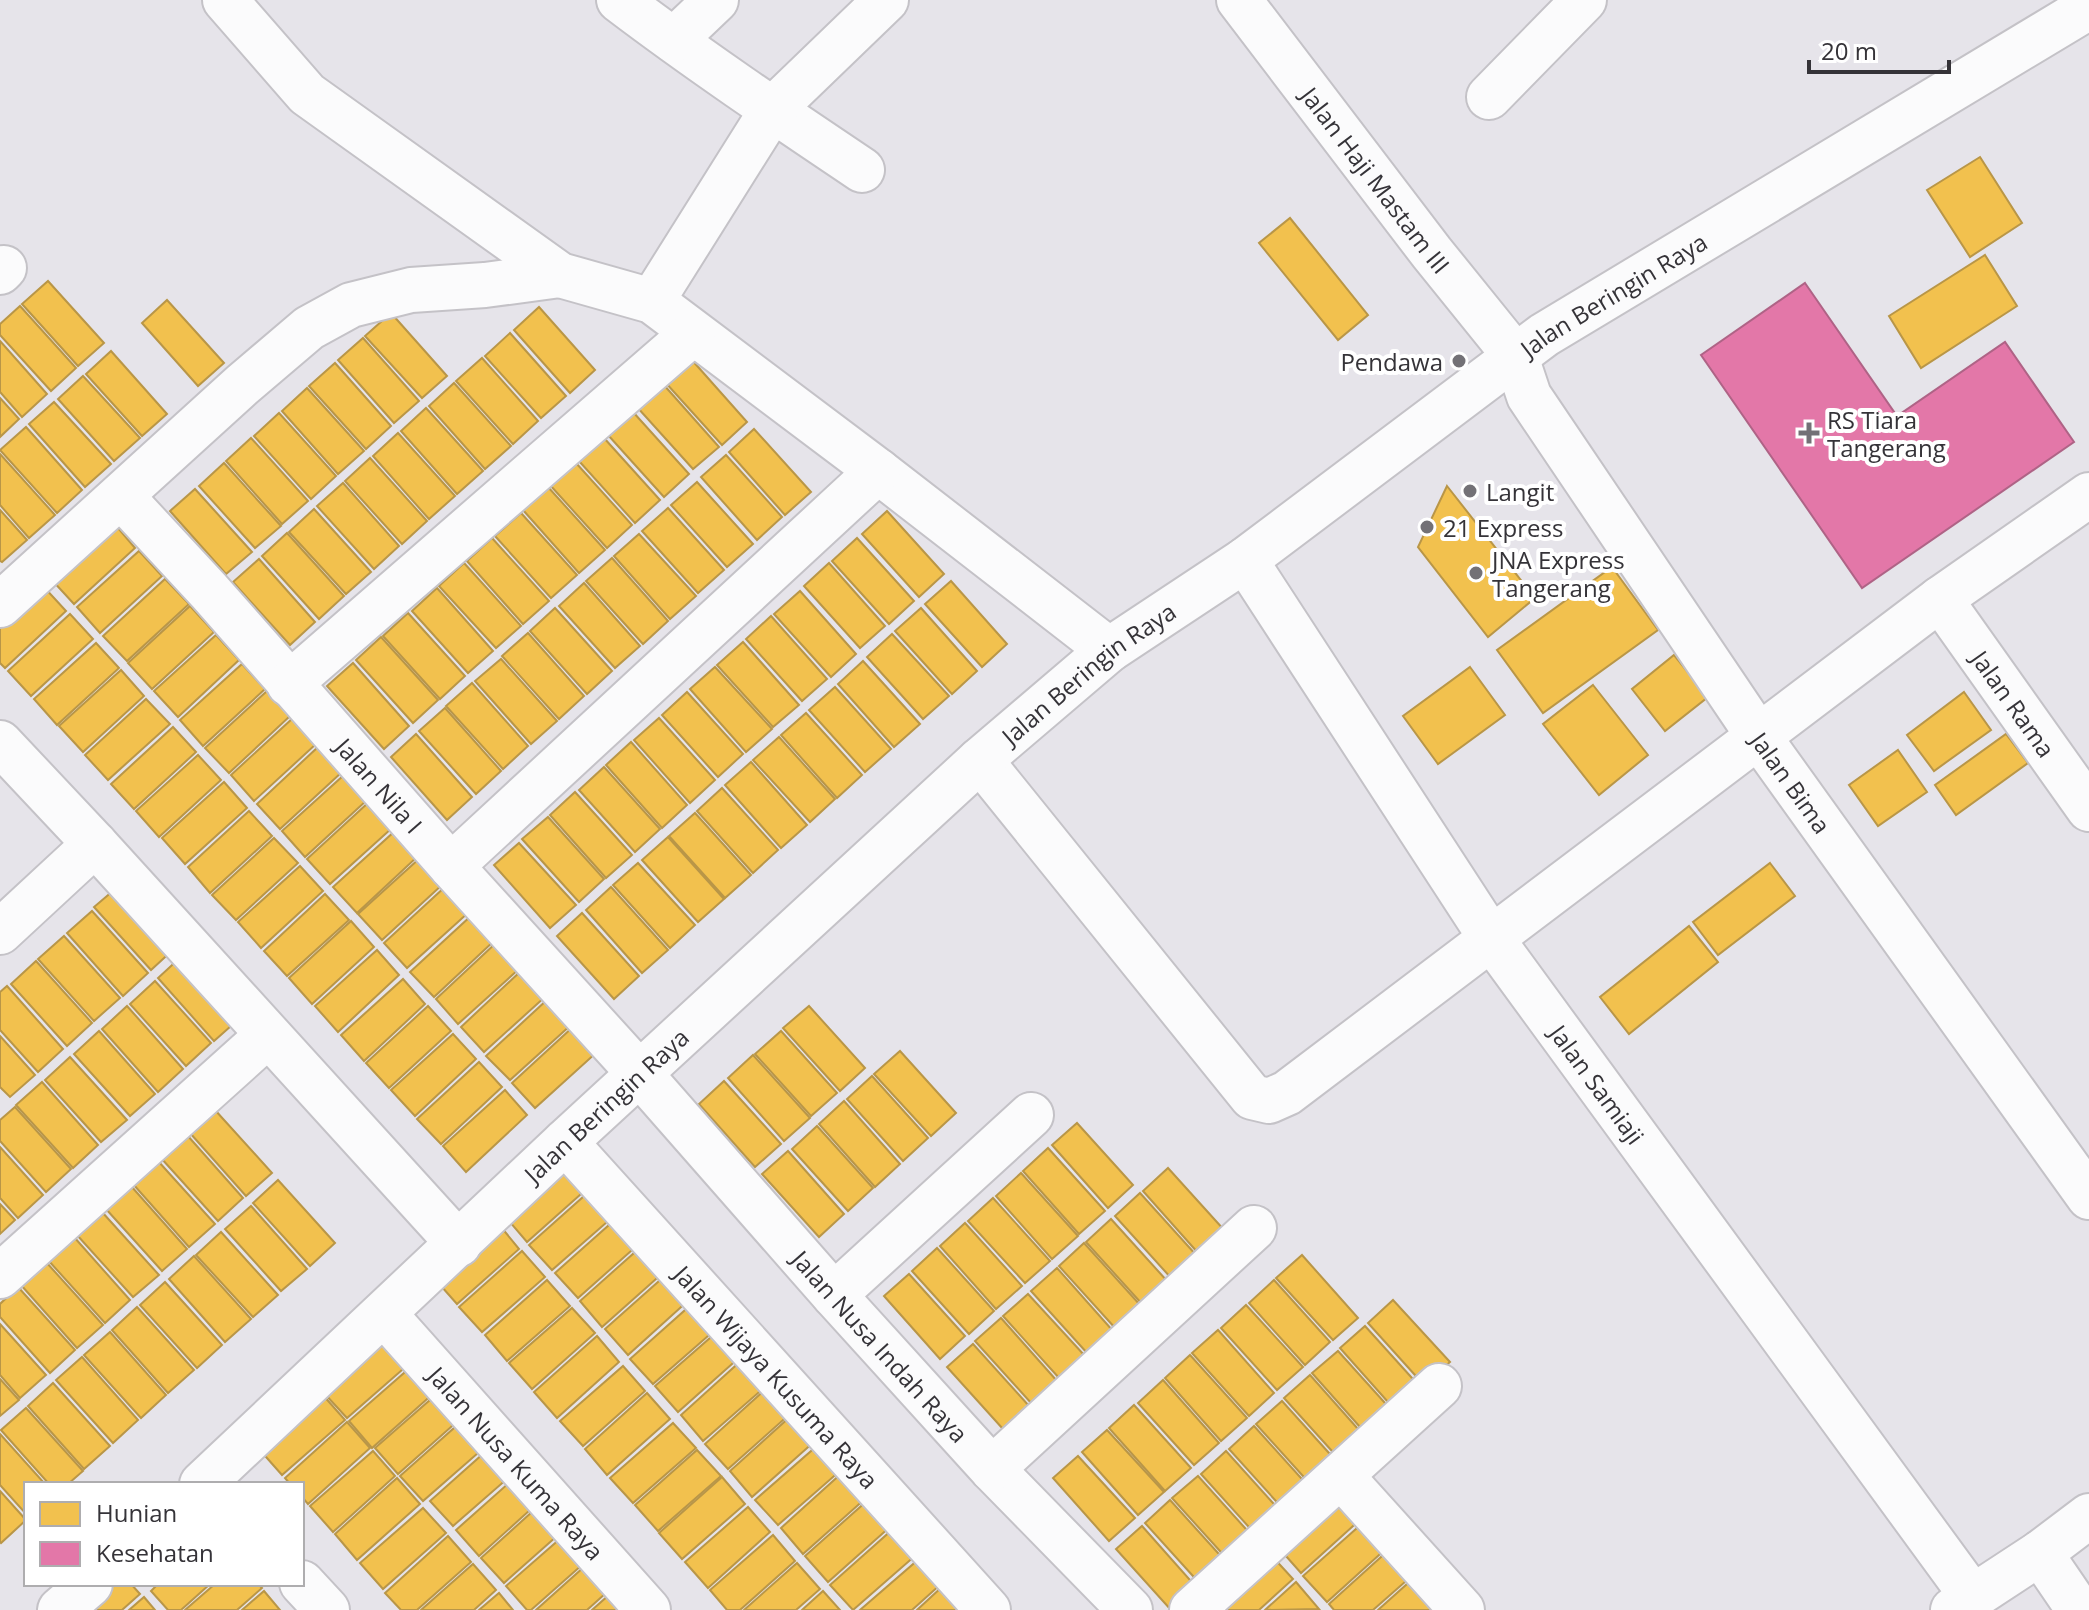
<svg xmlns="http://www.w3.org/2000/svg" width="2089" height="1610" viewBox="0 0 2089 1610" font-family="'Open Sans',sans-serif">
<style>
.homes{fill:#f2c14e;stroke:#b99647;stroke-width:2}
.health{fill:#e377a8;stroke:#af6386;stroke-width:2}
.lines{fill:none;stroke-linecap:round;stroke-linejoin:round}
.minor-casing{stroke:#c4c2c7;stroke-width:48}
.minor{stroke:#fbfbfc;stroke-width:44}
.poi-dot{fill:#737176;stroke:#fff;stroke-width:3}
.labels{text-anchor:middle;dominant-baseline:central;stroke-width:8;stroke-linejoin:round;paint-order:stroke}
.street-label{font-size:24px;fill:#353338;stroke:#fff}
.poi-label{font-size:24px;fill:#353338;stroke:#fff;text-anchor:start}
</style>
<rect width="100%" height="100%" fill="#e6e4ea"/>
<g class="homes">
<path d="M1980,157L2022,223L1970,257L1927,190Z"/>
<path d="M1290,218L1368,315L1338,340L1259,243Z"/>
<path d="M1985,255L2017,306L1921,368L1889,316Z"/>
<path d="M48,281L104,343L78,366L22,304Z"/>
<path d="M167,300L224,363L198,386L142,323Z"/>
<path d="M20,306L76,368L51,391L0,335V324Z"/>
<path d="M539,307L595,370L570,393L514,330Z"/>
<path d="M391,313L447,376L422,398L365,336Z"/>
<path d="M510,333L566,396L541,418L485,356Z"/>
<path d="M363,338L419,401L394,423L338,360Z"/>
<path d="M0,341L47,394L22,417L0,392Z"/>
<path d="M111,351L167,414L142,436L86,374Z"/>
<path d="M482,358L538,421L513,444L456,381Z"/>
<path d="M691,359L747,422L722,445L665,382Z"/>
<path d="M335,363L391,426L366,449L309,386Z"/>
<path d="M83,376L140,438L114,461L58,399Z"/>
<path d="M454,383L511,446L485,469L429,406Z"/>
<path d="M663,384L719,447L693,469L637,407Z"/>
<path d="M307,388L364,451L338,474L282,411Z"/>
<path d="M0,398L19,419L0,437Z"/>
<path d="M54,402L111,464L85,487L29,424Z"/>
<path d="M426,408L483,471L457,494L401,431Z"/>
<path d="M633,412L689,474L664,497L608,435Z"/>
<path d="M279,413L336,476L311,499L254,436Z"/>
<path d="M26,427L82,490L57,513L0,450Z"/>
<path d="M754,429L811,492L785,515L729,452Z"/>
<path d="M398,433L455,496L429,519L373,456Z"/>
<path d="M251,438L308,501L282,524L226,461Z"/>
<path d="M604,438L660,500L635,523L579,461Z"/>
<path d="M0,454L55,515L29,538L0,505Z"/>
<path d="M726,455L782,517L757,540L701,477Z"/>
<path d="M370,458L427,521L402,544L345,481Z"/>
<path d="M224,463L281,526L255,548L199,486Z"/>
<path d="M576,463L632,525L607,548L550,485Z"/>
<path d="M697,482L753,544L727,567L671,505Z"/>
<path d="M343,483L399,546L374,569L317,506Z"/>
<path d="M1447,486L1535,598L1488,637L1418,547Z"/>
<path d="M548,487L605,550L579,573L523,510Z"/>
<path d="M195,489L252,552L226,574L170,511Z"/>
<path d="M668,508L724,570L698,593L642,531Z"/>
<path d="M314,509L371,572L346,594L289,532Z"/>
<path d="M0,510L27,540L2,562L0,561Z"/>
<path d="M887,511L944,574L919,597L862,534Z"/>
<path d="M521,513L577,575L551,598L495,536Z"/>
<path d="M113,522L135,548L74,604L51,579Z"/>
<path d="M287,533L344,596L319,619L262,556Z"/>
<path d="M639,534L696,596L670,619L614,556Z"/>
<path d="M492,538L549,601L523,624L467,561Z"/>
<path d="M857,538L914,601L889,624L832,561Z"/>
<path d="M139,551L162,576L100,633L77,607Z"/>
<path d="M612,558L668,621L643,644L586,581Z"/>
<path d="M259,559L315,622L290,645L233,582Z"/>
<path d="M464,563L521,626L496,648L439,586Z"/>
<path d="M829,563L885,626L860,648L804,586Z"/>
<path d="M1612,567L1658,630L1543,713L1497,650Z"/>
<path d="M165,579L189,604L127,661L103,636Z"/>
<path d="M951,581L1007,644L982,667L925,604Z"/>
<path d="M584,583L640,646L615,668L559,606Z"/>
<path d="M43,586L66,611L5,668L0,663V625Z"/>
<path d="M437,588L493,651L468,673L412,611Z"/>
<path d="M800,591L856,654L831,677L774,614Z"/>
<path d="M190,606L214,632L152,689L128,663Z"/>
<path d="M555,608L612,671L587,694L530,631Z"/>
<path d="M921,608L977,671L952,694L895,631Z"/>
<path d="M408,613L465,676L440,699L383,636Z"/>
<path d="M70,614L93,639L31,696L8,671Z"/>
<path d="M771,616L827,679L802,701L746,639Z"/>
<path d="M528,633L584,696L559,719L502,656Z"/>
<path d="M892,634L949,696L923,719L867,657Z"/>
<path d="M216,635L239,660L178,717L154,691Z"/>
<path d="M381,637L438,700L413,723L356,660Z"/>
<path d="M743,642L799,705L773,727L717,665Z"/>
<path d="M96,643L119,668L57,725L34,699Z"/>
<path d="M1674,655L1708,697L1665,731L1632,689Z"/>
<path d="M501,659L557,721L531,744L475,681Z"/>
<path d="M863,661L920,724L894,747L838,684Z"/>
<path d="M353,663L409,726L384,749L327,686Z"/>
<path d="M242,664L265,689L203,746L180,720Z"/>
<path d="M715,667L772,729L746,752L690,689Z"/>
<path d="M1470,667L1505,715L1438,764L1403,716Z"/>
<path d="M121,670L144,696L83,752L59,726Z"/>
<path d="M472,683L528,746L503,769L446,706Z"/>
<path d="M1593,685L1648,755L1599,795L1543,724Z"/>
<path d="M835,687L891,749L865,772L809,710Z"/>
<path d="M267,691L290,716L229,773L205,748Z"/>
<path d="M687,692L743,754L718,777L662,715Z"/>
<path d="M1964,692L1991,730L1934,771L1907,735Z"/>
<path d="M146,699L170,724L108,780L85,755Z"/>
<path d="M445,708L501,771L476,794L419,731Z"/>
<path d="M806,713L862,775L837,798L781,735Z"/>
<path d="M293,718L316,744L254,801L231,775Z"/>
<path d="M659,718L715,780L690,803L634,740Z"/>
<path d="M173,727L196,752L134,809L111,784Z"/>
<path d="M416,734L472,797L447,820L391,757Z"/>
<path d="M2006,734L2028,763L1956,815L1935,785Z"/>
<path d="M779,737L835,799L810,822L753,760Z"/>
<path d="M631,742L687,805L662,828L606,765Z"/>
<path d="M318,747L342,772L280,829L257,804Z"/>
<path d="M1898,750L1927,792L1878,826L1849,785Z"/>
<path d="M198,755L221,780L159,837L136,811Z"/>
<path d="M751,762L807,825L781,848L725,785Z"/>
<path d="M604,767L660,829L635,852L579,790Z"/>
<path d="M344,775L367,800L305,857L282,831Z"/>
<path d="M224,782L247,808L185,864L162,838Z"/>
<path d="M722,788L778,850L753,873L697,811Z"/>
<path d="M575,792L632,855L606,878L550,815Z"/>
<path d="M369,802L392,828L330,884L307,859Z"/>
<path d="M249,811L272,836L210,893L188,867Z"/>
<path d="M695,813L751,875L725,898L669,836Z"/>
<path d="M548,817L604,879L579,902L522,839Z"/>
<path d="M395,831L418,856L357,913L333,887Z"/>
<path d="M668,837L724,899L698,922L642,860Z"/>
<path d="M274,838L298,863L236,920L212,895Z"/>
<path d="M519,843L576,905L550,928L494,865Z"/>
<path d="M420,858L443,884L382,940L358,914Z"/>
<path d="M638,863L695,925L670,948L613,885Z"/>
<path d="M1770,863L1795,896L1718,955L1693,922Z"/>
<path d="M300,866L323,891L261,948L238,922Z"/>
<path d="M120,885L176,947L151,970L94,907Z"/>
<path d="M446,886L469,912L407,968L384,943Z"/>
<path d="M611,887L668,950L642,973L586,910Z"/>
<path d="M325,894L349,920L287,976L264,951Z"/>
<path d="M92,911L148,973L123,996L67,933Z"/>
<path d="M582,913L639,976L614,999L557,936Z"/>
<path d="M472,915L495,940L434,997L410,972Z"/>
<path d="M351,921L374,947L312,1004L289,978Z"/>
<path d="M1689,926L1718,962L1629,1034L1600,997Z"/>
<path d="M64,936L120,998L94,1021L38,959Z"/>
<path d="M497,942L520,968L458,1024L436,999Z"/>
<path d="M377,950L399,975L338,1032L315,1006Z"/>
<path d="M183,955L240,1018L214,1041L158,978Z"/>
<path d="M36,961L92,1023L67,1046L11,984Z"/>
<path d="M522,970L546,996L484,1052L461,1027Z"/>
<path d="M403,979L425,1004L364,1061L341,1035Z"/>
<path d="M155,981L211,1043L186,1066L130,1004Z"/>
<path d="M7,986L63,1049L38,1072L0,1030V992Z"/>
<path d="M548,999L572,1024L510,1080L486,1056Z"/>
<path d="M127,1006L183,1069L158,1092L102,1029Z"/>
<path d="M428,1006L451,1031L389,1088L366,1063Z"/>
<path d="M809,1006L865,1068L840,1091L783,1028Z"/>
<path d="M574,1026L597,1052L535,1108L512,1083Z"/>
<path d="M99,1031L155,1094L130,1116L74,1054Z"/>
<path d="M781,1031L837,1093L811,1116L755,1054Z"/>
<path d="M453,1034L476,1059L415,1116L391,1090Z"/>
<path d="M0,1036L35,1075L10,1097L0,1087Z"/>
<path d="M900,1051L956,1113L931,1136L874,1074Z"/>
<path d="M753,1055L810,1118L784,1141L728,1078Z"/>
<path d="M70,1057L127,1120L101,1142L45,1080Z"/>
<path d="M479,1062L502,1087L441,1144L417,1119Z"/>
<path d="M872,1076L928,1138L903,1161L847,1099Z"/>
<path d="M724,1081L781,1144L755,1167L699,1104Z"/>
<path d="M42,1082L98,1145L73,1168L16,1105Z"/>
<path d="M505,1090L527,1115L466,1172L443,1146Z"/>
<path d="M844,1101L900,1164L875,1187L819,1124Z"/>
<path d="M15,1107L71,1169L46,1192L0,1141V1120Z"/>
<path d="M215,1110L272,1173L246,1196L190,1133Z"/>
<path d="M1077,1123L1133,1185L1108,1208L1052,1145Z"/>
<path d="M817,1126L873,1188L848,1211L792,1149Z"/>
<path d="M187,1135L243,1198L218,1221L161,1158Z"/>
<path d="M0,1147L43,1195L18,1218L0,1198Z"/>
<path d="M1048,1148L1105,1211L1079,1234L1023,1171Z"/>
<path d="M788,1151L844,1214L819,1237L762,1174Z"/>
<path d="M567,1160L590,1186L527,1242L504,1215Z"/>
<path d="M158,1161L215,1224L189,1247L133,1184Z"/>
<path d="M1168,1168L1225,1231L1199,1254L1143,1191Z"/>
<path d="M1021,1173L1078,1236L1052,1259L996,1196Z"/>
<path d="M278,1180L335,1243L310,1266L253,1203Z"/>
<path d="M131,1186L187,1249L162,1271L106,1209Z"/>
<path d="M592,1189L615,1215L552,1270L529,1245Z"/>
<path d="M1140,1193L1197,1256L1172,1279L1115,1216Z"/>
<path d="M993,1198L1050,1261L1025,1283L968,1221Z"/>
<path d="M0,1204L15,1220L0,1234Z"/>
<path d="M251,1206L307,1269L281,1291L225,1229Z"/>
<path d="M102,1212L159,1275L133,1297L77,1235Z"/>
<path d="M618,1217L640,1243L578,1298L555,1273Z"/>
<path d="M1111,1219L1168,1282L1143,1305L1086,1242Z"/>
<path d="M497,1222L519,1249L457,1304L434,1278Z"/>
<path d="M965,1223L1022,1286L996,1309L940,1246Z"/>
<path d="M221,1232L278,1295L253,1317L196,1255Z"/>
<path d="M74,1237L130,1300L105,1323L48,1260Z"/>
<path d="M1084,1243L1141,1306L1116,1329L1059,1266Z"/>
<path d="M643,1245L665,1271L602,1327L580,1301Z"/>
<path d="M937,1248L994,1311L969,1334L912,1271Z"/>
<path d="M522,1251L545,1277L482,1332L459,1307Z"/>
<path d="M1302,1255L1358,1318L1333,1340L1276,1278Z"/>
<path d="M194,1256L251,1319L225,1342L169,1279Z"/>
<path d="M46,1262L103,1325L77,1348L21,1285Z"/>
<path d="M1057,1268L1113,1331L1088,1354L1031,1291Z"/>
<path d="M667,1274L690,1299L628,1355L605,1329Z"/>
<path d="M909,1274L965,1336L940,1359L884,1296Z"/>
<path d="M547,1280L570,1306L507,1361L485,1335Z"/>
<path d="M1274,1280L1330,1342L1305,1365L1249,1303Z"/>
<path d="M165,1282L222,1345L197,1368L140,1305Z"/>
<path d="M18,1287L75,1350L50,1373L0,1317V1304Z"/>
<path d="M1028,1294L1085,1356L1060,1379L1003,1316Z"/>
<path d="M1393,1300L1450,1362L1424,1385L1368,1323Z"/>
<path d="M693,1303L716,1329L653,1384L630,1359Z"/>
<path d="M1246,1305L1303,1367L1277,1390L1221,1328Z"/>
<path d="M137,1307L194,1370L168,1393L112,1330Z"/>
<path d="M572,1308L595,1333L532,1389L509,1363Z"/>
<path d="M1001,1318L1057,1381L1032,1404L975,1341Z"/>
<path d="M0,1324L46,1375L20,1398L0,1375Z"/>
<path d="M1365,1326L1421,1388L1396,1411L1340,1348Z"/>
<path d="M1218,1330L1274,1393L1249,1416L1192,1353Z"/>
<path d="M718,1331L741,1356L678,1412L655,1386Z"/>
<path d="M110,1332L166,1395L141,1418L84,1355Z"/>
<path d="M597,1336L619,1362L557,1418L534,1392Z"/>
<path d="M387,1337L410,1363L347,1418L324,1393Z"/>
<path d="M973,1344L1029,1406L1003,1429L947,1367Z"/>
<path d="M1338,1351L1394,1413L1368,1436L1312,1373Z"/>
<path d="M1190,1355L1247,1418L1221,1441L1165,1378Z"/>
<path d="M82,1357L138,1420L113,1443L56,1380Z"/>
<path d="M743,1359L766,1386L703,1441L681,1415Z"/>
<path d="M412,1366L435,1392L372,1448L349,1421Z"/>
<path d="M623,1366L645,1391L583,1446L560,1421Z"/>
<path d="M1310,1375L1366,1438L1341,1461L1284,1398Z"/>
<path d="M0,1379L19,1400L0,1416Z"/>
<path d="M1163,1380L1219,1443L1194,1465L1138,1403Z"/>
<path d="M53,1383L110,1446L84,1469L28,1406Z"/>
<path d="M768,1387L791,1413L728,1469L705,1444Z"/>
<path d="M438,1393L460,1419L398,1474L375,1448Z"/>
<path d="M647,1393L670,1419L607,1475L585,1449Z"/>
<path d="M322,1394L345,1420L282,1475L259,1449Z"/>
<path d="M1282,1401L1338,1463L1312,1486L1256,1424Z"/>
<path d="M1134,1405L1191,1468L1165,1491L1109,1428Z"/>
<path d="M26,1408L83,1471L68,1484H49L1,1430Z"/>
<path d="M792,1415L815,1441L752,1497L730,1471Z"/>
<path d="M463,1420L486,1446L423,1501L400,1476Z"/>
<path d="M347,1422L370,1448L308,1504L302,1497V1484H290L285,1478Z"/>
<path d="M673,1423L696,1448L633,1503L610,1478Z"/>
<path d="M1254,1426L1310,1488L1285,1511L1229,1449Z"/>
<path d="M1107,1430L1164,1492L1138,1515L1082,1452Z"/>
<path d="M0,1434L45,1484H26V1514L0,1485Z"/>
<path d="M493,1445L516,1471L453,1526L430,1501Z"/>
<path d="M818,1445L841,1470L778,1525L755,1500Z"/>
<path d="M697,1450L721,1476L658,1531L635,1505Z"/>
<path d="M373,1451L395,1476L333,1532L310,1506Z"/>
<path d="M1226,1451L1282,1513L1257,1536L1201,1474Z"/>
<path d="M1078,1456L1135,1518L1109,1541L1053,1478Z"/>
<path d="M843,1472L866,1498L803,1554L781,1528Z"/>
<path d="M519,1474L541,1500L479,1556L456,1530Z"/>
<path d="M1198,1476L1254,1538L1229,1561L1172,1498Z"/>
<path d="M722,1477L745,1504L682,1559L659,1533Z"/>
<path d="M397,1478L420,1504L357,1560L335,1534Z"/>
<path d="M0,1491L26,1520L1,1543L0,1542Z"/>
<path d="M1341,1491L1363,1517L1301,1573L1278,1547Z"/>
<path d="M868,1500L891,1526L828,1582L805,1556Z"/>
<path d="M1170,1500L1227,1563L1202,1586L1145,1523Z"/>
<path d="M543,1502L566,1528L504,1583L481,1558Z"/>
<path d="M748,1507L770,1532L708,1588L685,1562Z"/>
<path d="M423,1508L446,1533L383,1589L360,1563Z"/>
<path d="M1366,1520L1389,1546L1327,1602L1303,1576Z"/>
<path d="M1142,1526L1198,1589L1171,1610L1116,1549Z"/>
<path d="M893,1529L916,1555L853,1610L830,1585Z"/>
<path d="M569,1531L591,1557L531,1610H527L506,1586Z"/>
<path d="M773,1535L795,1561L740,1610H727L710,1590Z"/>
<path d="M448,1536L471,1562L417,1610H401L385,1593Z"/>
<path d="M1391,1548L1414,1574L1373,1610H1334L1329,1604Z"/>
<path d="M1270,1554L1293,1579L1259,1610H1208Z"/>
<path d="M594,1558L616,1584L587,1610H536Z"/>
<path d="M919,1559L941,1584L912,1610H860Z"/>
<path d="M797,1563L820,1589L796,1610H744Z"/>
<path d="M473,1564L496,1590L474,1610H421Z"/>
<path d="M1416,1576L1439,1602L1430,1610H1378Z"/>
<path d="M1296,1582L1319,1609L1265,1610Z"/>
<path d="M100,1584H131L140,1594L122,1610H71Z"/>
<path d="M158,1584H210L181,1610H168L151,1591Z"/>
<path d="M215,1584H258L262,1588L237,1610H185Z"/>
<path d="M943,1586L965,1610H917Z"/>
<path d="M618,1587L639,1610H592Z"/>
<path d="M264,1591L280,1610H242Z"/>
<path d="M823,1591L840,1610H802Z"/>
<path d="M499,1593L513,1610H479Z"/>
<path d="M144,1597L155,1610H129Z"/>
</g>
<path class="health" d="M1805,283L1897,416L2005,342L2074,442L1862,588L1701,355Z"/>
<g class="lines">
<g class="minor-casing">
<g id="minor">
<path d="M225,0L307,94L560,275L652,301L878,471L1109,650"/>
<path d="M619,0C698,60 780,115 862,170"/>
<path id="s1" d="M1239,0L1432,253L1516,357L1529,396L1759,737L2089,1197"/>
<path d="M674,40L716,0"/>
<path d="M1489,97L1584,0"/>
<path d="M0,272L4,268"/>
<path d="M652,301L772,110L886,0"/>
<path id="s2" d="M121,496L209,591L451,866L640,1074L834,1295L992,1469L1130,1610"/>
<path id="s3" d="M1245,560L1491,938L1972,1596"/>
<path id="s4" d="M1940,599L2089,809"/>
<path d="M0,605L242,385L309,328L351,305L411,290L485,285L560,275"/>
<path d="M289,684L693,333"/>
<path d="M0,743L95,844L459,1244"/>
<path d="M980,760L1252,1097L1269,1101L1287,1093L1940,599L2089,495"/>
<path d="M451,866L878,471"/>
<path d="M0,932L95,844"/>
<path id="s5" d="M565,1142L988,1610"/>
<path d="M0,1276L268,1035"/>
<path d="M834,1295L1031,1115"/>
<path id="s6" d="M385,1315L648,1610"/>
<path d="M992,1469L1254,1228"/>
<path d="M1342,1477L1462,1610"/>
<path id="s7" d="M202,1484L565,1142L980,760L1109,650L1245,560L1544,335L2089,7"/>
<path d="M2040,1553L2079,1610"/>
<path d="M302,1583L327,1610"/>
<path d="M60,1610L90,1584"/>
<path d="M1192,1610L1439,1386"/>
<path d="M1953,1610L2040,1553L2089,1516"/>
</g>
</g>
<use href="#minor" class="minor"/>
</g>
<g class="poi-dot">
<circle cx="1459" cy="361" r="8"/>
<path d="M1805 421h8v8h8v8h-8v8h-8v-8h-8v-8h8z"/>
<circle cx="1470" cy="491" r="8"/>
<circle cx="1427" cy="527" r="8"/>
<circle cx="1476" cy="573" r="8"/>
</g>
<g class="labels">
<g class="street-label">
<text stroke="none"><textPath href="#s1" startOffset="226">Jalan Haji Mastam III</textPath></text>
<text stroke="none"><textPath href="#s7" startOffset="1850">Jalan Beringin Raya</textPath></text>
<text stroke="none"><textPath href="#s7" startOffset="1202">Jalan Beringin Raya</textPath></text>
<text stroke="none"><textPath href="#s4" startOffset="128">Jalan Rama</textPath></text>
<text stroke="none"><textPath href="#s1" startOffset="960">Jalan Bima</textPath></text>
<text stroke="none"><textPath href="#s2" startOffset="388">Jalan Nila I</textPath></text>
<text stroke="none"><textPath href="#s3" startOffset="632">Jalan Samiaji</textPath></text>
<text stroke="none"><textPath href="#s7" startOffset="554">Jalan Beringin Raya</textPath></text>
<text stroke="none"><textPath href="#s2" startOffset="1140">Jalan Nusa Indah Raya</textPath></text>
<text stroke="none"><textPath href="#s5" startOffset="316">Jalan Wijaya Kusuma Raya</textPath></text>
<text stroke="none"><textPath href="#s6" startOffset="198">Jalan Nusa Kuma Raya</textPath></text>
</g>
<g class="poi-label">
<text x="1443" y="361" text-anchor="end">Pendawa</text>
<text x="1827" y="419">RS Tiara<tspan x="1827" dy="28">Tangerang</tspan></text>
<text x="1486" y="491">Langit</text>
<text x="1443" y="527">21 Express</text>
<text x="1492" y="559">JNA Express<tspan x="1492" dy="28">Tangerang</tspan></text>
</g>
</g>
<rect x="24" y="1482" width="280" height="104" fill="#ffffff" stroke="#aeadaf" stroke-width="2"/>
<rect x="40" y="1502" width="40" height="24" fill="#f2c14e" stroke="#aeadaf" stroke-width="2"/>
<text x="96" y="1522" font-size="24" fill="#353338">Hunian</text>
<rect x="40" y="1542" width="40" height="24" fill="#e377a8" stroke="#aeadaf" stroke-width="2"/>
<text x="96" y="1562" font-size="24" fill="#353338">Kesehatan</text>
<path d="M1809 60v12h140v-12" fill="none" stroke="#353338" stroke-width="4"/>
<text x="1821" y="60" font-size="24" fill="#353338" stroke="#ffffff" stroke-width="6" paint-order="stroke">20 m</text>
</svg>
